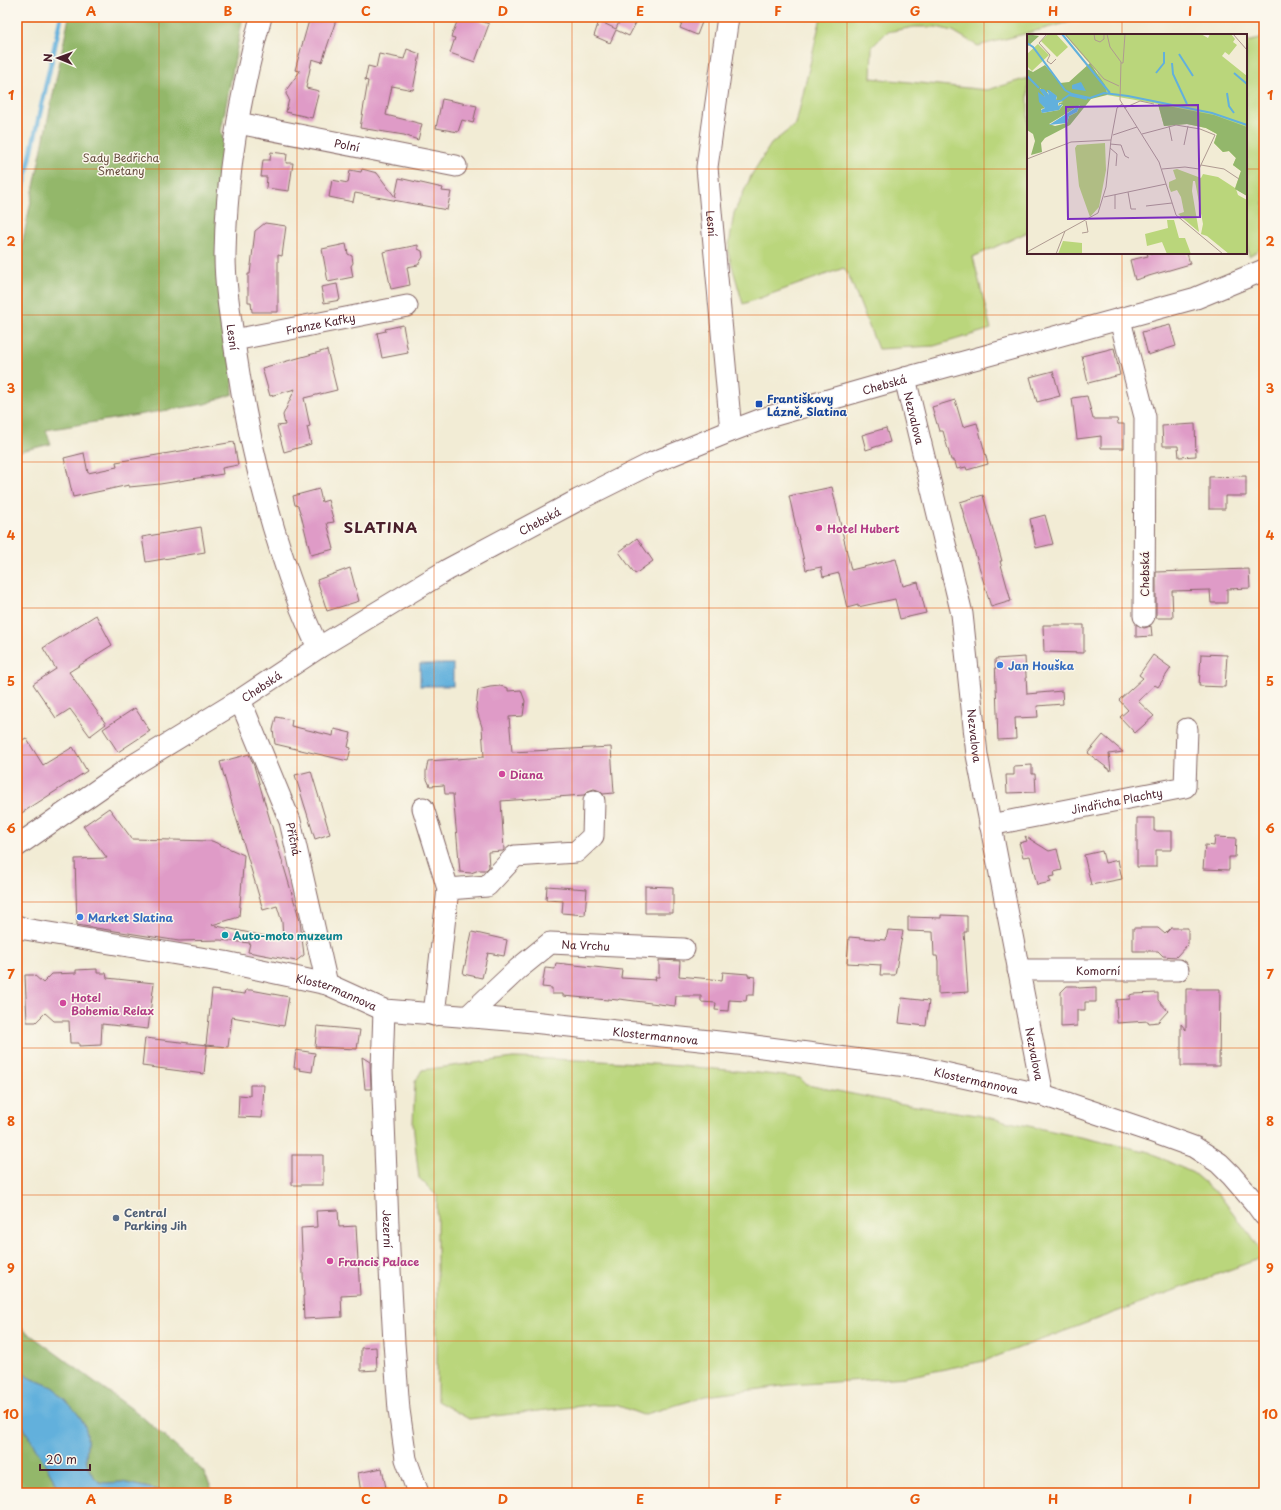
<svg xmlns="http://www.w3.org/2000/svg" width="1281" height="1510" viewBox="0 0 1281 1510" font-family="'Playpen Sans',sans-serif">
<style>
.green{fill:#bad67b;stroke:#827a53}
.forest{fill:#93b76b;stroke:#6e6b4b}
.water{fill:#62b0dc;stroke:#566884}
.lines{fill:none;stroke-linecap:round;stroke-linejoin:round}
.stream{stroke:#62b0dc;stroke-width:5}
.building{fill:#df9bc7}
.minor-casing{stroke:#856766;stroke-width:23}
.minor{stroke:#fff;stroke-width:21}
.grid{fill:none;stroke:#e8590c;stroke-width:1;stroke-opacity:0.55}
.transit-dot{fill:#1a4fb4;stroke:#fbf7ec;stroke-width:1.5}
.hotel-dot{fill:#d1479c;stroke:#fbf7ec;stroke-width:1.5}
.shop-dot{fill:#3f7fe0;stroke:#fbf7ec;stroke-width:1.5}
.culture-dot{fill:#0f9aa8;stroke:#fbf7ec;stroke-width:1.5}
.service-dot{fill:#5c6f8a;stroke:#fbf7ec;stroke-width:1.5}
.labels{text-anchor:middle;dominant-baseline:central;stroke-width:3;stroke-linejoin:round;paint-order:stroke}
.street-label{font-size:11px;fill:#4a1f2b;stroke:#fbf7ec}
.park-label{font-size:11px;fill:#664d3f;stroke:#fbf7ec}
.transit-label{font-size:11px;font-weight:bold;fill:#164399;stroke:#fbf7ec;text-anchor:start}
.hotel-label{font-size:11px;font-weight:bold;fill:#b23c85;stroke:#fbf7ec;text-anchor:start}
.shop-label{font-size:11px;font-weight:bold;fill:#366cbe;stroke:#fbf7ec;text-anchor:start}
.culture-label{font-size:11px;font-weight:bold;fill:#0d838f;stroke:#fbf7ec;text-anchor:start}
.service-label{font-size:11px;font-weight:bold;fill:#4e5e75;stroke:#fbf7ec;text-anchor:start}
.district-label{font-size:15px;font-weight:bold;letter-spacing:1px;fill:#4a1f2b;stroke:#fbf7ec}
.inset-river{fill:none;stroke:#62b0dc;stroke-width:2}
.inset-road{fill:none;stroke:#af9a91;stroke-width:1}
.view{fill:#7b2cbf;fill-opacity:0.15;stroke:#7b2cbf;stroke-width:2}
.inset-edge{fill:none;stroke:#4a1f2b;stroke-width:2}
.neatline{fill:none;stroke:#e8590c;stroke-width:1.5}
.grid-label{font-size:13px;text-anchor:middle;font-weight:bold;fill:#e8590c}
</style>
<rect width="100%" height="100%" fill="#fbf7ec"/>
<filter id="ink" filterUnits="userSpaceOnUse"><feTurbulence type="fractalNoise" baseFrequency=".025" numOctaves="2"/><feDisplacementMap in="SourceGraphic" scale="8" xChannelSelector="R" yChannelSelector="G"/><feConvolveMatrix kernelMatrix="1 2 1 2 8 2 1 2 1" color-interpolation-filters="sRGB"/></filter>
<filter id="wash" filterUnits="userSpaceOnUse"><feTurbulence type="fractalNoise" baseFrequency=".012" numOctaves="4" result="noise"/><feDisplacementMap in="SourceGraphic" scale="16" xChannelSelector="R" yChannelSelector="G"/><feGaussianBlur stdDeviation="0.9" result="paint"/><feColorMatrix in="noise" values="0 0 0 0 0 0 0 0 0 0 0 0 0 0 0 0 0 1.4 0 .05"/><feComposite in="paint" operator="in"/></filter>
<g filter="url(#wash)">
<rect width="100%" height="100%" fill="#f2ecd5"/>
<g class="green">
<path d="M821,17H1089L978,46L953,31L936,27H914L887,32L872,47L871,78L987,90L1028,78V232L973,257L991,329L934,346L878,349L849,276L844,268L743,304L728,252L734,213L752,174L771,144L796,124Z"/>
<path d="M1264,38V247L1249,256L1246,242V42Z"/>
<path d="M513,1058C609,1060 704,1066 800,1078L807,1085L903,1104L977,1115L1150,1152L1167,1161L1193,1173L1220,1196L1251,1236L1264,1257L984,1361L906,1377L790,1385L706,1396L643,1415L616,1405H590L469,1419L437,1401V1196L419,1178L416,1152L413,1123L415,1082L422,1070Z"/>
</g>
<g class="forest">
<path d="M69,17H243L221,131L227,152L233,394L205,404L46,430L51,444L17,452V269Z"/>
<path d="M17,1325L139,1414L203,1471L214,1493H172L122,1482L106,1483L99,1482C77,1461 93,1448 84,1424C81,1415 63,1398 56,1390L52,1387L28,1377L17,1367Z"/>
<path d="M17,1416L62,1493H17Z"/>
</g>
<g class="water">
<rect x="420" y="664" width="33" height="22"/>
<path d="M17,1367L28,1377L52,1387L56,1390C64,1399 80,1414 84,1424C94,1447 75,1460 99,1482L106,1483L122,1482L172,1493H62L17,1416Z"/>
</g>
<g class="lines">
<path class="stream" d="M17,217L61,17"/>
</g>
<g id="blocks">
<g class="building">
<path d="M310,17H337L322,62L312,59L306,88L319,91L312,118L286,112L289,99L286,94L287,89L300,71L295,70Z"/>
<path d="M459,17H470L489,24L475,62L450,53L455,38L451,37Z"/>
<path d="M621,17H639L629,36L616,30L610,43L594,36L599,21L616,29Z"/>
<path d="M684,17H704L697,35L680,28Z"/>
<path d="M407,49L420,54L413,90L392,86L386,115L422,124L418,140L404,135L360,128L368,81L365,80L368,66L376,68L379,54L404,59Z"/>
<path d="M442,99L477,106L473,123L462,120L458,132L436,128Z"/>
<path d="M271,152L287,154L286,163H293L289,191L266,188L267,177H261L263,160H270Z"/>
<path d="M362,169L377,173L395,197L399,178L443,188L442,191L451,192L447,210L355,193L353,202L329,197L332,180L348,183L350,170L361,172Z"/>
<path d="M265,223L286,226L282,256L278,255V312H252L251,302H248V274H250L255,231Z"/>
<path d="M346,244L348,254L352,256L353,263L351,266L353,277L328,282L322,249Z"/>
<path d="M418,245V249L422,251L423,257L418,265L407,267L410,285L391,289L383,252Z"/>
<path d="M1147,253H1187L1190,264L1135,280L1130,260L1148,256Z"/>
<path d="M337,284L340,300L324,303L321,287Z"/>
<path d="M403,325L408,353L382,358L377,333L386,331L385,329Z"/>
<path d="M1170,325L1176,346L1148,355L1142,332Z"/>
<path d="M1114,348L1120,375L1088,383L1082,356Z"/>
<path d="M327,350L337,390L304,398L310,426L307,427L311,444L284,452L277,426L285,425L283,415L295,389L270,396L262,368Z"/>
<path d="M1053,371L1060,396L1037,402L1030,377Z"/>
<path d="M1087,396L1093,419H1117L1118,424H1124V448H1101V436L1077,439L1072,398Z"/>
<path d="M955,400L963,427L977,423L988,464L967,470L966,467L957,469L955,462H953V460H951L943,431H939L932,407Z"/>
<path d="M1195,424L1196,456L1179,457L1178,446H1163L1162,426Z"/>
<path d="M886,428L890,442L866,450L862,435Z"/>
<path d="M234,442L238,465L222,468L223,474L160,484L129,487V485L73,497L64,458L84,453L88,473L117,467L116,462Z"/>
<path d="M1246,476V496H1225V509H1209V477Z"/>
<path d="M832,487L851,570L896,559L903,586L918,582L926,613L900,619L895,599L858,607V605L847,608L839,573L823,577L821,567L806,570L789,496Z"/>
<path d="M319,489L322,502L328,500L334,522L327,523L334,549L311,555L301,515L298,506L295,505L293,496Z"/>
<path d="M983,495L1002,561H1000L1011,601L991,607L960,502Z"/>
<path d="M1045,515L1053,544L1036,548L1030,519Z"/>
<path d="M201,527L205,552L146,562L142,537Z"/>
<path d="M637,538L653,561L635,574L619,552Z"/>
<path d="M350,568L359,601L327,611L317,580Z"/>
<path d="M1249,569L1250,588L1227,589V603H1211L1210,590L1172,591L1173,618H1156V572Z"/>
<path d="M96,615L112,645L69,672L106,724L90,736L70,709L56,718L33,684L56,669L43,648Z"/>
<path d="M1136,624L1144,628L1151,626L1152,636L1136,637Z"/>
<path d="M1043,625H1084V653L1044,652Z"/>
<path d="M1201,654L1227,655L1225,687L1199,686Z"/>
<path d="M1153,655L1171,668L1158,687L1155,685L1138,701L1154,716L1135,733L1120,717L1128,710L1119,700L1143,678L1139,675Z"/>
<path d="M1025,657L1027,694L1062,691L1063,704L1037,706L1038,717L1015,718L1016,739L998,740L995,659Z"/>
<path d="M500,686L508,688V691L521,690L525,701L523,716L509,717L512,752L611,747L614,793L603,794L600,791L594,789L588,791L584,795L501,801L504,850L503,851L488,852L489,867L486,870H479L471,873L460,872L453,794H445L444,785L430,786L426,777V771L428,761L484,757L482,727L476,708L478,690L490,687Z"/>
<path d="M135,708L150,731L118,752L103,729Z"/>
<path d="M276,717L292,720L291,726L333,736L334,729L351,733L348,747L351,748L348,761L275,744L273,730Z"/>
<path d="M1103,735L1123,752L1109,754L1111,771L1088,753Z"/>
<path d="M26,738L43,765L73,747L87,771L17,816V743Z"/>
<path d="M249,754L254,766L300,921L304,955L296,961L248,952L250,943L220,940L179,941L77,925L75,859L107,858L83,826L109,808L132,839L212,841L244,855L239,917L212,925L283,940L282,922L277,906L263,910L220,762Z"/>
<path d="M1032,765V774H1035L1036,792L1007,793L1006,775H1014V766Z"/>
<path d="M311,771L330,834L315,839L295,775Z"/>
<path d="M1137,818H1154V831H1172V850H1156V867H1137Z"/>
<path d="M1025,836L1049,851L1057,849L1062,870L1054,872L1055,876L1049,877L1051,882L1037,885L1030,856L1023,857L1019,843L1027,841Z"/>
<path d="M1215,837L1236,838L1235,857H1229V870L1203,869L1205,845L1214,846Z"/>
<path d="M1102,851L1105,863L1118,860L1122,879L1091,885L1084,855Z"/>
<path d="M547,886L587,889L585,915L562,913L563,901L546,900Z"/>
<path d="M645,886L673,887V913H645Z"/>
<path d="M941,915L967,916V932H964L968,992L938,994V961L937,956H934L933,932L908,931V917L941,918Z"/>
<path d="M1133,928H1158L1165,934L1171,928H1188V944L1176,957L1163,956L1158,951H1133Z"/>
<path d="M888,930L903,931L895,975H880L881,965L847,963L849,937L886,940Z"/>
<path d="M472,932L507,940L504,956L488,953L482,978L463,974Z"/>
<path d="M659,960L680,961L679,976L722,980L723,972L748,974V976L755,977L754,995H747L746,1001L729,1000L728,1011L715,1010L716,1003L701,1002V996H676L675,1006L619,999L618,1000L608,999V1000L563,996V994H552V988L542,987L545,968L555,969L556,963L622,970L621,978L656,980L655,977H659Z"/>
<path d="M97,969V973H106L107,978L154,983L148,1029L102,1024L101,1045L79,1046V1043H70L69,1021H54L45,1013L36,1022H27L25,975H34L43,983L52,974L76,973V970Z"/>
<path d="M1067,986H1076L1079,988L1096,987V1002H1085V1010H1077V1026L1061,1027V992Z"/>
<path d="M1186,989H1220L1219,1066H1181V1024L1186,1030Z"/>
<path d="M212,990L245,994L246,990H251L289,997L284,1026L232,1017L228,1047L206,1045Z"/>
<path d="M1158,993V1000L1168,1011L1158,1022L1149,1023L1148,1021L1117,1023L1116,1000L1130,999V995L1133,994Z"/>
<path d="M902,998L929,1001L926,1026L899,1023Z"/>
<path d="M317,1026L360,1030L357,1049L315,1047Z"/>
<path d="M145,1038L207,1045L204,1074L142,1066Z"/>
<path d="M296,1050L315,1053L312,1072L299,1070L300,1068H294Z"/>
<path d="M362,1057L370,1062L371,1089H365Z"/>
<path d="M250,1085H264L262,1118L238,1117L239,1095L250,1096Z"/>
<rect x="292" y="1155" width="31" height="30"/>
<path d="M338,1210L339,1227L356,1226L360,1295L341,1296L342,1317L304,1319L303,1296H304L301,1228L317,1227L316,1211Z"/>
<path d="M376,1347L377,1370L361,1371V1348Z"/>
<path d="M382,1468L387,1493H361L358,1473Z"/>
</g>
</g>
</g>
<g filter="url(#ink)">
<use href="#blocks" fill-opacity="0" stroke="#856766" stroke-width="1"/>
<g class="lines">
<g class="minor-casing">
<g id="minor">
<path id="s1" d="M261,17C240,94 226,175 225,255C225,288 231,321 236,355C248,439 268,521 298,601C304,617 311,632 318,648"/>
<path id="s2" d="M728,17L707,167L731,431"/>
<path id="s3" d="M238,123L456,166"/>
<path d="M1120,320L1145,417L1144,616"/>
<path id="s4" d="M234,340L407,306"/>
<path id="s5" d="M905,378L962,614L977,755L1043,1095"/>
<path id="s6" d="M240,700L290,821L327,984"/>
<path d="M423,808L448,889"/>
<path id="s7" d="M990,825L1185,787L1187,729"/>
<path id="s8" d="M17,846L132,766L240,700L318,648L447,570L578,500L652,463L731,431L765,418L905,378L1196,298L1264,270"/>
<path id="s9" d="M17,926L25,929L225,962L327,984L384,1010L523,1021L747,1045L922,1068L1043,1095L1150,1131L1194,1147L1219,1163L1231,1175L1256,1204L1264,1215"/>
<path id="s10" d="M1018,970H1178"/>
<path id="s11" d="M384,1010L382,1070L389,1251L394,1343L399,1410L406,1459L418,1493"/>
<path d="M434,1015L448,889L487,886L515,856L576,852L593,836L594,801"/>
<path id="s12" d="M467,1017L518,969L550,943L684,949"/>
</g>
</g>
<use href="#minor" class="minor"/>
</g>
</g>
<path class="grid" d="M159,17V1493M297,17V1493M434,17V1493M572,17V1493M709,17V1493M847,17V1493M984,17V1493M1122,17V35M17,169H1028M1246,169H1264M1122,253V1493M17,315H1264M17,462H1264M17,608H1264M17,755H1264M17,902H1264M17,1048H1264M17,1195H1264M17,1341H1264"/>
<rect class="transit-dot" x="755" y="400" width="8" height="8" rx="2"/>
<g class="hotel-dot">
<circle cx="819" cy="528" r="4"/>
<circle cx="502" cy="774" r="4"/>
<circle cx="63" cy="1003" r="4"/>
<circle cx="330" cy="1261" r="4"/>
</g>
<g class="shop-dot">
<circle cx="1000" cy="665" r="4"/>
<circle cx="80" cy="917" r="4"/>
</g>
<circle class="culture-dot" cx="225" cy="935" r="4"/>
<circle class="service-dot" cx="116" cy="1218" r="4"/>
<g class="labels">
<g class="street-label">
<text stroke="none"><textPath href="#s3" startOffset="111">Polní</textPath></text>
<text stroke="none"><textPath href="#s2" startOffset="208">Lesní</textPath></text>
<text stroke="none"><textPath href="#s4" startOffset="88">Franze Kafky</textPath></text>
<text stroke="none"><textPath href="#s1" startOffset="324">Lesní</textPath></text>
<text stroke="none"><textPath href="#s8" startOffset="988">Chebská</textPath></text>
<text stroke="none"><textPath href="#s5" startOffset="41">Nezvalova</textPath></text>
<text stroke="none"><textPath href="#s8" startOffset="616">Chebská</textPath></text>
<text transform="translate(1144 574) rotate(-90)">Chebská</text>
<text stroke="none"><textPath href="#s8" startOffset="292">Chebská</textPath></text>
<text stroke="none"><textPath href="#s5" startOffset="365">Nezvalova</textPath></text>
<text stroke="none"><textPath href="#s7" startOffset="129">Jindřicha Plachty</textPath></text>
<text stroke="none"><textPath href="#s6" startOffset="149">Příčná</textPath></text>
<text stroke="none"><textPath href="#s12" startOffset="147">Na Vrchu</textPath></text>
<text stroke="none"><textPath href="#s10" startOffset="80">Komorní</textPath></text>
<text stroke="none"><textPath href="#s9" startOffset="327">Klostermannova</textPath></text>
<text stroke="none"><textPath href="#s9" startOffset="651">Klostermannova</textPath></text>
<text stroke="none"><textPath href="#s5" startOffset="689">Nezvalova</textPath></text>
<text stroke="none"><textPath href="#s9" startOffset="975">Klostermannova</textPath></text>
<text stroke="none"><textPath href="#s11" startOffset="219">Jezerní</textPath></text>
</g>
<g class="park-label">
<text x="121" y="157">Sady Bedřicha<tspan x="121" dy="13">Smetany</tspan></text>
</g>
<g class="transit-label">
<text x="767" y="398">Františkovy<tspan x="767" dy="13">Lázně, Slatina</tspan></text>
</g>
<g class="hotel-label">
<text x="827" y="528">Hotel Hubert</text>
<text x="510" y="774">Diana</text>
<text x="71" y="997">Hotel<tspan x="71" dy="13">Bohemia Relax</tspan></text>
<text x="338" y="1261">Francis Palace</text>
</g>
<g class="shop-label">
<text x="1008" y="665">Jan Houška</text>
<text x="88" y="917">Market Slatina</text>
</g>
<g class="culture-label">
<text x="233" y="935">Auto-moto muzeum</text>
</g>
<g class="service-label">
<text x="124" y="1212">Central<tspan x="124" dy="13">Parking Jih</tspan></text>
</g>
<g class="district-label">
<text x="381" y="526">SLATINA</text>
</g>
</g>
<g transform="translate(1027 34)">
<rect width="220" height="220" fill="#f2ecd5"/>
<path d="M21,0H29L41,13L30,23L14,7ZM37,0H174L181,4L183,0H204L208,5L206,8L210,11L202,21L198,18L195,22L220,42V162L209,155L211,161L220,166V220H202L180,202L174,200L176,190L168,147H166L165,157L172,198L151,180L157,178L154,163L150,156L144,158L142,153V148L149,145L146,136L150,135L174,144L176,140L191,143L208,154L214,137L206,131L209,124L202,117L196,118L187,109L190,100L179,94L160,90L137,92L131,70L80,61L70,38ZM11,10L22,21L5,37L0,32V20ZM78,109L79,136L72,173L63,183L52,152L48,114L50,111ZM140,186H147L152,204H158L164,220H140L135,208L120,212L118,200L141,194ZM36,207L55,209V220H31Z" fill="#bad67b"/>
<path d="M0,0L12,2L0,13ZM63,29L78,51L80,61L64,65L43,91L18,104L14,109L15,118L4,121L8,107L6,100L0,96V35L6,38L18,31L33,49L42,48ZM13,54L22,61L20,58L23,57L30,63L29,66L36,68L32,69L31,73L33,70L36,71L32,76L15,79L14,75L18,74L13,68L18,63ZM53,71L50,78L42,82L40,89L28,92L22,90ZM131,70L187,81L220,93V162L208,155L214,137L206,131L209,124L202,117L196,118L187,109L190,100L179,94L160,90L137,92Z" fill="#93b76b" fill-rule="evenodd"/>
<path d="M54,48L59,57L45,55V51ZM12,55H17L22,61L20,56H22L30,62L29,66H37L31,69V72L36,70L32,76L15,79L14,76L18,74L12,68L11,58L18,63ZM53,71L50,78L42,82L40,89L22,91Z" fill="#62b0dc"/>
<path class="inset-river" d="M35,0L83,59M0,9L6,13L38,56L45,60L63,64L77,59L101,62L185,79L220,91M152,20L166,42M145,29L146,40L160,70M129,39L137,29V18M207,39L220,50M0,42L12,54M200,59L202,72L207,79M35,66L42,61L60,65"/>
<path class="inset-road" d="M20,0L12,9L23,21L20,27L24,30L29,25M38,0L77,45L92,52M67,0L68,6L73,8L77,5V0M80,0L83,13L94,28L93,66L132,128L149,181L196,220M206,0L220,16M94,29H96L98,0M97,74L113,67L127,70M142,92L145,107M115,100L149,91L173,95L188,101L172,135L158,133L135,135M86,101L110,93M83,110L94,111L98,122L102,124M157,111L161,92M83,114L90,120L89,132M0,125L44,108L84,106M174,131L197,135L212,145M101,158L104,175H109M88,161V175M77,163L139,150M119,172L145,169M55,199L61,198L59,187M0,218L71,179L79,153L84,106L90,74L95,70M29,220L38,197"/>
<path class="view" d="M171,71L173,183L41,185L39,73Z"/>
<rect width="220" height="220" class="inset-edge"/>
</g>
<rect width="1281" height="1510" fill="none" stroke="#fbf7ec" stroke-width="44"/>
<g transform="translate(58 58) rotate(271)" stroke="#fbf7ec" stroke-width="3" paint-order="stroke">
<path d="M0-3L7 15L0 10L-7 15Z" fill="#4a1f2b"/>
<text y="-6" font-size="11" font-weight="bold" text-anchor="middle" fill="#4a1f2b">N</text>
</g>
<path d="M40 1464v6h50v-6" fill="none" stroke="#4a1f2b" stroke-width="2"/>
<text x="46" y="1464" font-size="12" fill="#4a1f2b" stroke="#fbf7ec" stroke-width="3" paint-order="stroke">20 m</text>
<rect x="22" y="22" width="1237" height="1466" class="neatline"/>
<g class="grid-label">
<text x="91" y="16">A</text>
<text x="228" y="16">B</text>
<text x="366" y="16">C</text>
<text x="503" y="16">D</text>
<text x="640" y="16">E</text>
<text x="778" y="16">F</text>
<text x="915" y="16">G</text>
<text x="1053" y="16">H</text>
<text x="1190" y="16">I</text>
<text x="11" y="100">1</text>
<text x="1270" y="100">1</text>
<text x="11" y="246">2</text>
<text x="1270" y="246">2</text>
<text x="11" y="393">3</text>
<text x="1270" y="393">3</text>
<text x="11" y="540">4</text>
<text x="1270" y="540">4</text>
<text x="11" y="686">5</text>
<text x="1270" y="686">5</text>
<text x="11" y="833">6</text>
<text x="1270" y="833">6</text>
<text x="11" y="979">7</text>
<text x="1270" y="979">7</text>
<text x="11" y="1126">8</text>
<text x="1270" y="1126">8</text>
<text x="11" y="1273">9</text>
<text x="1270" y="1273">9</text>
<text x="11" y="1419">10</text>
<text x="1270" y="1419">10</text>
<text x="91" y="1504">A</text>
<text x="228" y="1504">B</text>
<text x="366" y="1504">C</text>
<text x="503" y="1504">D</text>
<text x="640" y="1504">E</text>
<text x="778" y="1504">F</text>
<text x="915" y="1504">G</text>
<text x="1053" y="1504">H</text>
<text x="1190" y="1504">I</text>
</g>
</svg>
